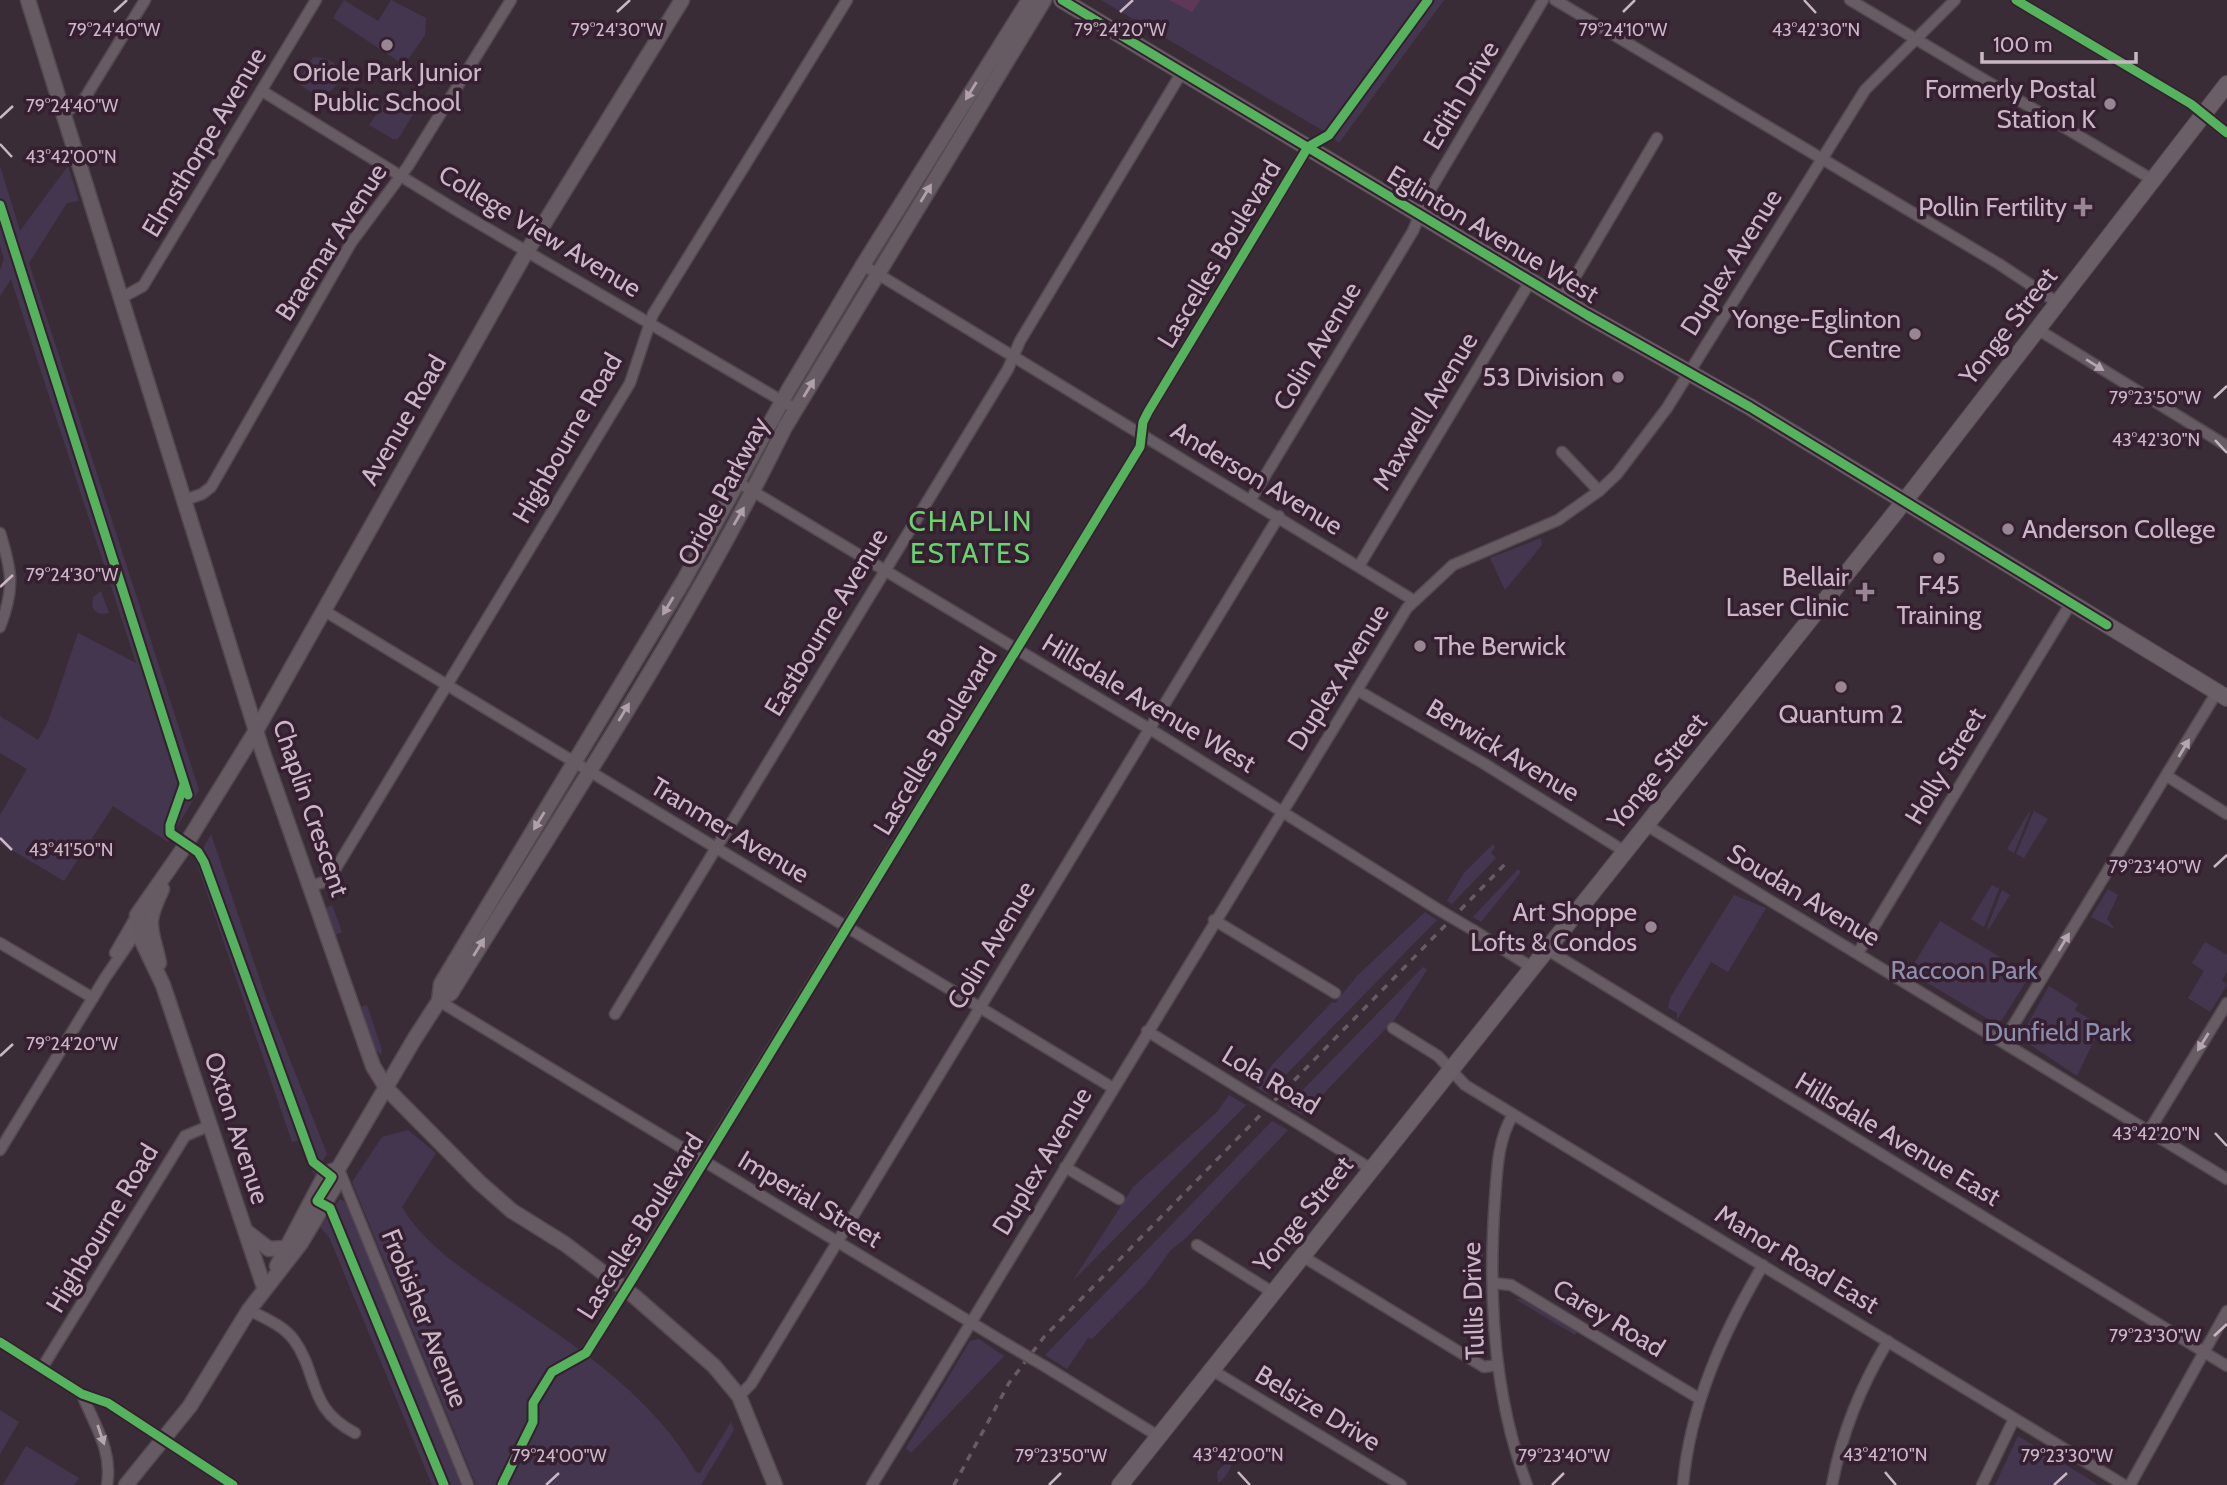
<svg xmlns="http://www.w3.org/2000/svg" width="2227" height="1485" viewBox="0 0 2227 1485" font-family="Cabin,sans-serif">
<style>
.green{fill:#44364f}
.water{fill:#603857}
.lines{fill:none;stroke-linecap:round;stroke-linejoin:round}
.street-casing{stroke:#52484f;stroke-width:13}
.secondary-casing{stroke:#52484f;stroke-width:17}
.primary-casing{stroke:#574a53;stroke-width:18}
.street{stroke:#685c64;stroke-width:10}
.secondary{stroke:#665b63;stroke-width:14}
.primary{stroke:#6a5e67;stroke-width:16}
.rail{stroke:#675b64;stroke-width:3.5;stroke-dasharray:7 7;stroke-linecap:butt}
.street-bridge-casing{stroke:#52484f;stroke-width:13;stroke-linecap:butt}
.street-bridge{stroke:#685c64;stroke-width:10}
.cycleway-casing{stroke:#351f30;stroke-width:13}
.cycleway{stroke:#56b35d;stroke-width:9}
.oneway{fill:#b1a0ac}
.oneway2{fill:#b6a5b2}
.ticks{fill:none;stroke:#cab7c5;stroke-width:2.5}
.poi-dot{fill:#988693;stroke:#351f30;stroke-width:2.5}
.labels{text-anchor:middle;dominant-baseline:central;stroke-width:7;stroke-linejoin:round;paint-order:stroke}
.poi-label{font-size:26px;fill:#cab7c5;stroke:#351f30;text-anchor:end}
.street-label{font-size:26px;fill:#cab7c5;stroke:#351f30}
.park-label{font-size:26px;fill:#8c90ae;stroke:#351f30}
.neighbourhood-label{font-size:28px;letter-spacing:2px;fill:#69d372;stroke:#351f30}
.ticks-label{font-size:18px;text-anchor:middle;fill:#cab7c5;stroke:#351f30;stroke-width:7;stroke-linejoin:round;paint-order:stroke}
</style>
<rect width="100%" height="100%" fill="#3a2c36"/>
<g class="green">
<path d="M344,0L378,21L391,0L426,18L425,35L404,65L333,18Z"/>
<path d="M1101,0H1444L1339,143L1327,133Z"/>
<path d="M313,57C342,58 352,80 324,95L314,94L300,85V78Z"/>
<path d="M389,96L414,113L398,139H393L369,125Z"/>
<path d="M0,166L20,231L68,166L79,201L67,203L29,263L199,790L168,842L113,806L64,881L0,843V815L27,769L0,753V716L38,740L48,722L78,633L136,663L11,279L0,296V270L4,259L0,245Z"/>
<path d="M1541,538L1542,545L1505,590L1490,558Z"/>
<path d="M101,591L109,613C101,616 95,613 92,606L93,597Z"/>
<path d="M2034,811L2048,819L2024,858L2016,854Z"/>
<path d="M2029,812L2030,813L2014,853L2007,849Z"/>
<path d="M211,834L267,1001L327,1154L314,1175L300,1140L292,1142L196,861Z"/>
<path d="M1493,844L1495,847L1491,853L1496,858L1452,904L1447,901L1464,873Z"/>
<path d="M1518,869L1521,872L1481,922L1473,917Z"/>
<path d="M1992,885L1999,889L1984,927L1971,919Z"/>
<path d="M2108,889L2118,895L2107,919L2115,929L2091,917Z"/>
<path d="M2002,890L2010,895L1989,929L1987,928Z"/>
<path d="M1734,895L1766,908L1728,972L1711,962L1677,1020V1013L1668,1008L1670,998Z"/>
<path d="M332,905L342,932L335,935L326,908Z"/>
<path d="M1425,912L1437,920L1267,1094L1256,1087L1272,1065L1332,1002L1335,1003L1358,975Z"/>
<path d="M1940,921L2030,975L2002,1020L1995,1023L1909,972Z"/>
<path d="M2205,942L2227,955V972L2222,980L2227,985L2210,1012L2188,998L2204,971L2192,963Z"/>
<path d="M1423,967L1427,970L1395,1019L1303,1115L1287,1106Z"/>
<path d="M2049,986L2078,1004L2075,1010L2101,1026L2077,1076L2020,1038Z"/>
<path d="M367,1005L382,1050L381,1055L375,1049L360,1007Z"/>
<path d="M1229,1095L1246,1105L1072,1282L1133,1187L1217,1112Z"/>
<path d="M1272,1121L1288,1130L1186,1238L1171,1250L1146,1284L1092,1339L1088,1338L1067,1369L1045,1355Z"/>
<path d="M408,1130L436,1153L402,1207C426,1247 467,1272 505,1298C577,1347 652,1395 696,1472L700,1473L731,1422L734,1430L701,1485H476L352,1182L382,1137Z"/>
<path d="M340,1199L347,1203L461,1485H432L329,1237L320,1227Z"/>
<path d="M1479,1251L1483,1253L1482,1298H1477L1472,1293Z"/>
<path d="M1515,1299H1521L1577,1332L1575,1335Z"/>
<path d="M1468,1313L1479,1320L1473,1335L1460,1327Z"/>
<path d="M979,1339L1004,1356L911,1453L906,1448L970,1341Z"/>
<path d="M0,1410L19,1422L0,1454Z"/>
<path d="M2018,1436L2099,1485H1995Z"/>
<path d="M26,1446L79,1478L74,1485H3Z"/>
<path d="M1228,1460L1232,1463C1231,1469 1223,1481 1218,1483L1217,1472Z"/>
</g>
<path class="water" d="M1169,0H1200L1192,12Z"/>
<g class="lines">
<g class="street-casing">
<g id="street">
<path d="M1555,0L1999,264L2058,303"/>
<path d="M1850,0L2153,180"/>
<path d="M2016,0L2191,104L2227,133"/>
<path d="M262,91L461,213L789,405"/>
<path d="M62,114L83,101L145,0"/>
<path d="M863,265L1413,600"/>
<path d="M121,298L143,286L316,0"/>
<path d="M1562,299L1657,138"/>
<path d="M2037,329L2227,446"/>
<path d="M1562,452L1599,491"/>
<path d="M739,483L1158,734L1439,910"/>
<path d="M1251,499L1413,231L1429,192L1543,0"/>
<path d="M185,500L202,494L211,487L351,243L408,166L511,0"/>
<path d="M0,533C12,571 15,588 0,627"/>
<path d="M1359,566L1531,280"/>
<path d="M323,610L1113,1088"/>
<path d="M1357,690L1483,763L1624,851"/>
<path d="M2167,776L2227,814"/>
<path d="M1646,825L2227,1179"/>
<path d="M311,886L324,882L333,873L630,383L653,314L847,0"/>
<path d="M1214,920L1335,993"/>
<path d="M1473,930L1531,967"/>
<path d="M0,943L93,998"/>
<path d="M1546,949L2227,1366"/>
<path d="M115,953L137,915"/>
<path d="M1858,953L2071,603"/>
<path d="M439,1001L1010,1346"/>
<path d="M615,1014L1008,369L1020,341L1182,72"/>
<path d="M1393,1028L1438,1056L1465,1085L2124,1485"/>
<path d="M1147,1031L1241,1089"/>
<path d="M2003,1042L2217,692"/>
<path d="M1513,1115C1498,1139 1497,1169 1495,1198C1488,1293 1493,1395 1527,1485"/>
<path d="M1294,1121L1371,1169"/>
<path d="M2149,1131L2227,1003"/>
<path d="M0,1150L105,978L140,927"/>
<path d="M1065,1167L1119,1199"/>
<path d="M339,1170L468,1485"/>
<path d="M1197,1245L1272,1292"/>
<path d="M1302,1256L1484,1367L1498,1365"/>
<path d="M1493,1283L1511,1285L1700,1399"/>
<path d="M249,1310C264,1318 283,1325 294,1340C319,1375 307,1408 355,1433"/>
<path d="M0,1342L82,1394L108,1403L233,1485"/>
<path d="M586,1353L1140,447L1143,422L1148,412L1308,147"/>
<path d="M1046,1367L1158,1436"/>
<path d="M42,1368L185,1136L211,1125"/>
<path d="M1212,1370L1401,1485"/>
<path d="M82,1394C94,1425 113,1450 107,1485"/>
<path d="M739,1396L751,1384L1279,516"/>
<path d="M872,1485L1407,608L1453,565L1558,520L1599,491L1617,474L1667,408L1865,90L1955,0"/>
<path d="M1683,1485C1690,1405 1723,1333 1763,1265"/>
<path d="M1832,1485C1842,1432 1860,1388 1888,1341"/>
<path d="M1982,1485L2014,1419"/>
<path d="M2130,1485L2227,1311"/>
</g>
</g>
<g class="secondary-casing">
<g id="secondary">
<path d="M28,0L262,750L373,1066L387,1089L479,1182L512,1211L565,1244L634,1296L714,1366L739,1396L775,1485"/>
<path d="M159,963C151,925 144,927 162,889"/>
<path d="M439,1001L441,984L684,580L789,389L863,265L1029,0"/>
<path d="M247,1232L269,1249L284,1248"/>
<path d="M277,1266L326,1173L338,1169"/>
<path d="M264,1287L163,985L140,937L137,915L183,849L257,729L521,261L682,0"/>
<path d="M126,1485L190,1406L249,1310L301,1243L338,1181V1169L415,1038L439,1001L451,993C566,807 689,623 785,427L1044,0"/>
</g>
</g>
<g class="primary-casing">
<g id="primary">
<path d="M1062,0L1587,315L1750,407L2227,698"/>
<path d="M1120,1485L1914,489L2227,84"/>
</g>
</g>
<use href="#street" class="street"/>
<use href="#secondary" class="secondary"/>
<use href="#primary" class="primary"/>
<path class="rail" d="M954,1485L1009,1383L1044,1337L1509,860"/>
<g class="street-bridge-casing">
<g id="street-bridge">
<path d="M1439,910L1473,930"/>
<path d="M1241,1089L1294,1121"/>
<path d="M1010,1346L1046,1367"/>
</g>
</g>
<use href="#street-bridge" class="street-bridge"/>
<g class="cycleway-casing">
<g id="cycleway">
<path d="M1062,0L1587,315L1750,407L2107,625"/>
<path d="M2016,0L2191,104L2227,133"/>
<path d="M0,205L188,795"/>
<path d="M184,785L170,825V833L198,852L204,862L313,1162L332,1177L317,1201L330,1208L444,1485"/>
<path d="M0,1342L82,1394L108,1403L233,1485"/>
<path d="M502,1485L533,1422V1403L552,1372L586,1353L633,1278L1140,447L1143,422L1148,412L1308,147L1329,135L1428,0"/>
</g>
</g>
<use href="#cycleway" class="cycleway"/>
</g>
<defs><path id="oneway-solid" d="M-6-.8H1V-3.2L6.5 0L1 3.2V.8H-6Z" transform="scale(1.75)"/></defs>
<g class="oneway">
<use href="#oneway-solid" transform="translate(971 91) rotate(122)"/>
<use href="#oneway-solid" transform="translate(926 193) rotate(-59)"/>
<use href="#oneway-solid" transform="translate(809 388) rotate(-59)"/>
<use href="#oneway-solid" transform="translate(739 516) rotate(-60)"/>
<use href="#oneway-solid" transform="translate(668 606) rotate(121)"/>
<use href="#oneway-solid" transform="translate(624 712) rotate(-59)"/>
<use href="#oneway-solid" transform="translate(539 821) rotate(121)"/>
<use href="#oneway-solid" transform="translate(479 947) rotate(-58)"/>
</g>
<g class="oneway2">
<use href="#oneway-solid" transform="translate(2095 365) rotate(32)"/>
<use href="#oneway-solid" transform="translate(2184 748) rotate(-59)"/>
<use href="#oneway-solid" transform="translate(2064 942) rotate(-59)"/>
<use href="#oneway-solid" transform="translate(2203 1042) rotate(122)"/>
<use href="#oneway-solid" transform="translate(101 1435) rotate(71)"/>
</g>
<path class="ticks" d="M1804,0L1816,13M114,12L127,0M617,12L630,0M1120,12L1133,0M1623,12L1635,0M0,118L13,106M0,144L12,157M2214,398L2227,386M2215,440L2227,453M0,587L13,575M0,838L12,850M2214,867L2227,855M0,1056L13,1044M2215,1133L2227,1146M2214,1336L2227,1324M1238,1472L1250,1485M1885,1472L1896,1485M546,1485L559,1473M1049,1485L1061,1473M1552,1485L1564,1473M2054,1485L2067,1473"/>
<g class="poi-dot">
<circle cx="387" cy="45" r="7"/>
<circle cx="2110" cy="104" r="7"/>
<path d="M2079.5 196.5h7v7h7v7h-7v7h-7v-7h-7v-7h7z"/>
<circle cx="1915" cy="334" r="7"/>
<circle cx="1618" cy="377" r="7"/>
<circle cx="2008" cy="529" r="7"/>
<circle cx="1939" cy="558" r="7"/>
<path d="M1861.5 581.5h7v7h7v7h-7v7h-7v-7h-7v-7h7z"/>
<circle cx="1420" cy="646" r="7"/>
<circle cx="1841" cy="687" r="7"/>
<circle cx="1651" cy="927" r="7"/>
</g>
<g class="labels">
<g class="poi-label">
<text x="387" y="72" text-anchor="middle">Oriole Park Junior<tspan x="387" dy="30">Public School</tspan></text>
<text x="2096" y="89">Formerly Postal<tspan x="2096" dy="30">Station K</tspan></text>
<text x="2067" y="207">Pollin Fertility</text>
<text x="1901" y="319">Yonge-Eglinton<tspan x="1901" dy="30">Centre</tspan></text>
<text x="1604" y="377">53 Division</text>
<text x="2022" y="529" text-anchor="start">Anderson College</text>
<text x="1849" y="577">Bellair<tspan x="1849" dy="30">Laser Clinic</tspan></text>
<text x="1939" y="585" text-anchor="middle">F45<tspan x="1939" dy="30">Training</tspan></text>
<text x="1434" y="646" text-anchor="start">The Berwick</text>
<text x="1841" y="714" text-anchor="middle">Quantum 2</text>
<text x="1637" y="912">Art Shoppe<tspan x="1637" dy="30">Lofts &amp; Condos</tspan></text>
</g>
<g class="street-label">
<text transform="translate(1461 95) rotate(-59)">Edith Drive</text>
<text transform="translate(204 142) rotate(-59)">Elmsthorpe Avenue</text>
<text transform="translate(540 231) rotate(31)">College View Avenue</text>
<text transform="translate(1493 234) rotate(31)">Eglinton Avenue West</text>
<text transform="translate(331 242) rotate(-57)">Braemar Avenue</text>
<text transform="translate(1219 254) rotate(-59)">Lascelles Boulevard</text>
<text transform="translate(1731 262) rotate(-58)">Duplex Avenue</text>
<text transform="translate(2008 326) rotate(-52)">Yonge Street</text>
<text transform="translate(1317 346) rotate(-59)">Colin Avenue</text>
<text transform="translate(1425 411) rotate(-59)">Maxwell Avenue</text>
<text transform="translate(403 420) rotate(-60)">Avenue Road</text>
<text transform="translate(567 438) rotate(-60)">Highbourne Road</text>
<text transform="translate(1257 478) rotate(31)">Anderson Avenue</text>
<text transform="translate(723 491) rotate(-62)">Oriole Parkway</text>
<text transform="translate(826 622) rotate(-59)">Eastbourne Avenue</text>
<text transform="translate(1338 677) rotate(-58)">Duplex Avenue</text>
<text transform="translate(1149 703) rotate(31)">Hillsdale Avenue West</text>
<text transform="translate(935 741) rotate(-59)">Lascelles Boulevard</text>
<text transform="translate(1503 750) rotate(31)">Berwick Avenue</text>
<text transform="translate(1945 766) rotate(-59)">Holly Street</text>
<text transform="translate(1657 771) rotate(-51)">Yonge Street</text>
<text transform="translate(311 808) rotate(71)">Chaplin Crescent</text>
<text transform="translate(730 830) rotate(31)">Tranmer Avenue</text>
<text transform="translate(1804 895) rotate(31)">Soudan Avenue</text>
<text transform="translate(991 945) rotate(-59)">Colin Avenue</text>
<text transform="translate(1271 1080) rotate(31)">Lola Road</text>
<text transform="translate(237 1128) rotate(72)">Oxton Avenue</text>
<text transform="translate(1898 1139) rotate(31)">Hillsdale Avenue East</text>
<text transform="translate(1042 1161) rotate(-59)">Duplex Avenue</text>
<text transform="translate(810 1199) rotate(31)">Imperial Street</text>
<text transform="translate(1303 1214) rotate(-51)">Yonge Street</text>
<text transform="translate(640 1226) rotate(-58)">Lascelles Boulevard</text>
<text transform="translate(102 1228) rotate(-59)">Highbourne Road</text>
<text transform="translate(1797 1259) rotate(31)">Manor Road East</text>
<text transform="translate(1473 1301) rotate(-92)">Tullis Drive</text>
<text transform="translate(425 1318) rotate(68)">Frobisher Avenue</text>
<text transform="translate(1609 1318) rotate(31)">Carey Road</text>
<text transform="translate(1318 1408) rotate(31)">Belsize Drive</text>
</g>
<g class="park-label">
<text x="1964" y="970">Raccoon Park</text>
<text x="2058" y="1032">Dunfield Park</text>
</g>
<g class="neighbourhood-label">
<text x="971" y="521">CHAPLIN<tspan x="971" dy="32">ESTATES</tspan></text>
</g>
</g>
<g class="ticks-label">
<text x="114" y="36">79°24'40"W</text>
<text x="617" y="36">79°24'30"W</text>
<text x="1120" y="36">79°24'20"W</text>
<text x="1623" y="36">79°24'10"W</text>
<text x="1816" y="36">43°42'30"N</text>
<text x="72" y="112">79°24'40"W</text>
<text x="71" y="163">43°42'00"N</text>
<text x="2155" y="404">79°23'50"W</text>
<text x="2156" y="446">43°42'30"N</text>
<text x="72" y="581">79°24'30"W</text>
<text x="71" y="856">43°41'50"N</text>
<text x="2155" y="873">79°23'40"W</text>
<text x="72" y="1050">79°24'20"W</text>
<text x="2156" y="1140">43°42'20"N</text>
<text x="2155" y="1342">79°23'30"W</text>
<text x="1238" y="1461">43°42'00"N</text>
<text x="1885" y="1461">43°42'10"N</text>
<text x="559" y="1462">79°24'00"W</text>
<text x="1061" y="1462">79°23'50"W</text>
<text x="1564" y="1462">79°23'40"W</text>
<text x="2067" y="1462">79°23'30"W</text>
</g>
<path d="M1982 52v10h154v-10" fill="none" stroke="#cab7c5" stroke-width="3.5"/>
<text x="1993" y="52" font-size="21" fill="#cab7c5" stroke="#351f30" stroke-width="5" paint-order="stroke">100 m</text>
</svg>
